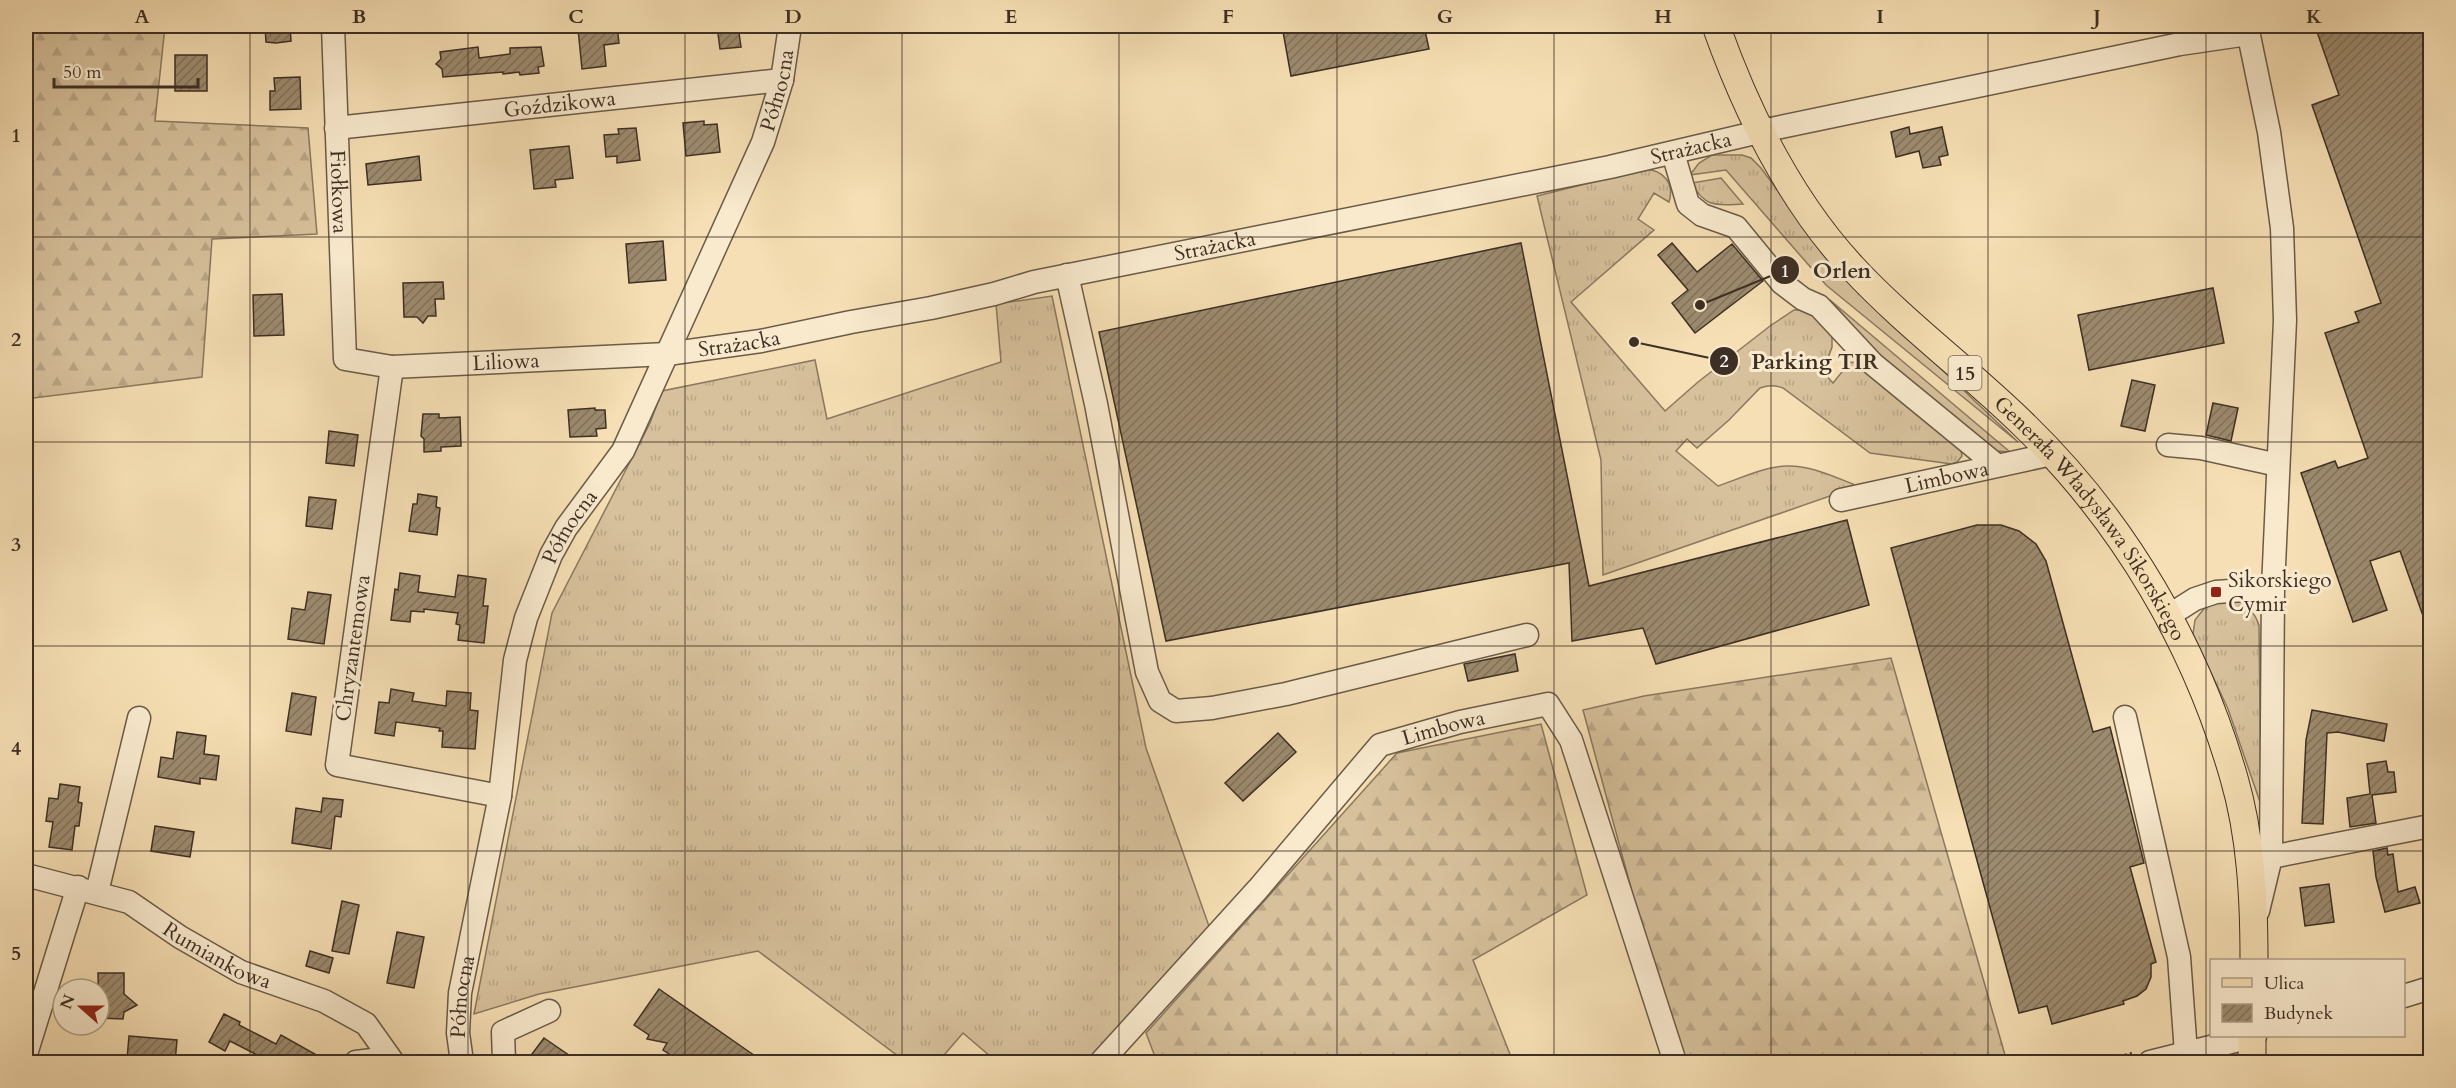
<svg xmlns="http://www.w3.org/2000/svg" width="2456" height="1088" viewBox="0 0 2456 1088" font-family="Cardo,serif">
<style>
.grass{fill:url(#grass-tufts);stroke:#8a7860;stroke-width:1.5}
.forest{fill:url(#forest-firs);stroke:#8a7860;stroke-width:1.5}
.building{fill:url(#building-hatch);stroke:#3d2f24;stroke-width:1.5}
.lines{fill:none;stroke-linecap:round;stroke-linejoin:round}
.minor-casing{stroke:#6b5b48;stroke-width:25}
.major-casing{stroke:#3d2f24;stroke-width:29}
.path{stroke:#3d2f24;stroke-width:4;stroke-dasharray:4.5 3;stroke-linecap:butt}
.minor{stroke:#f9eace;stroke-width:22}
.major{stroke:#f6dfb4;stroke-width:27}
.grid{fill:none;stroke:#3d2f24;stroke-width:1.5;stroke-opacity:0.55}
.poi-dot{fill:#8f2418;stroke:#f9eace;stroke-width:2}
.labels{text-anchor:middle;dominant-baseline:central;stroke-width:6;stroke-linejoin:round;paint-order:stroke}
.shield{fill:#f9eace;stroke:#756757;stroke-width:1.5}
.shield-label{font-size:20px;font-weight:bold;fill:#3d2f24}
.street-label{font-size:21px;fill:#3d2f24;stroke:#f9eace}
.poi-label{font-size:21px;fill:#3d2f24;stroke:#f9eace;text-anchor:start}
.leader{fill:none;stroke:#3d2f24;stroke-width:2}
.callout-dot{fill:#3d2f24;stroke:#f9eace;stroke-width:2}
.mark-label{font-size:18px;text-anchor:middle;font-weight:bold;fill:#fff}
.callout-label{font-size:22px;text-anchor:middle;font-weight:bold;fill:#3d2f24;stroke:#f9eace;stroke-width:6;stroke-linejoin:round;paint-order:stroke}
.neatline{fill:none;stroke:#3d2f24;stroke-width:2}
.grid-label{font-size:20px;text-anchor:middle;font-weight:bold;fill:#3d2f24}
</style>
<defs>
<pattern id="grass-tufts" width="24" height="20" patternUnits="userSpaceOnUse" patternTransform="scale(1.5)"><rect width="24" height="20" fill="#d7c19c"/><path d="M3 7l-1-3M5 7V3M7 7l1-3M15 17l-1-3M17 17v-4M19 17l1-3" fill="none" stroke="#b9a686"/></pattern>
<pattern id="forest-firs" width="22" height="20" patternUnits="userSpaceOnUse" patternTransform="scale(1.5)"><rect width="22" height="20" fill="#d7c19c"/><path d="M5 1l3.5 6h-7zM16 11l3.5 6h-7z" fill="#b9a686"/></pattern>
<pattern id="building-hatch" width="6" height="6" patternUnits="userSpaceOnUse" patternTransform="scale(1.5)"><rect width="6" height="6" fill="#9d8b6f"/><path d="M-1 1l2-2M0 6l6-6M5 7l2-2" fill="none" stroke="#81725b"/></pattern>
</defs>
<rect width="100%" height="100%" fill="#f6dfb4"/>
<filter id="stains"><feTurbulence type="fractalNoise" baseFrequency=".00333" numOctaves="4"/><feColorMatrix values="0 0 0 0 .2 0 0 0 0 .09 0 0 0 0 .02 0 0 0 .5 -.17"/></filter>
<radialGradient id="worn" r=".72"><stop offset=".6" stop-color="#630" stop-opacity="0"/><stop offset="1" stop-color="#630" stop-opacity=".3"/></radialGradient>
<g class="grass">
<path d="M1712,155H1742L1751,158L1761,168L1806,229L1856,288L2018,442L1826,285L1726,170L1690,175L1699,163Z"/>
<path d="M1645,169C1663,170 1675,183 1669,202L1654,193L1638,219L1654,230L1571,302L1665,411L1698,382L1770,326L1794,310H1802L1818,316L1832,336V347L1823,372L1833,383L1850,362L1860,364L1961,451L1962,456L1957,462L1952,464L1870,453L1783,388C1774,385 1769,385 1760,388L1729,420L1697,448L1687,439L1676,451L1718,486C1739,479 1763,467 1786,466C1809,465 1832,476 1853,484V488L1603,575L1601,460L1537,196Z"/>
<path d="M1721,178L1743,204C1718,205 1705,209 1692,183Z"/>
<path d="M1052,296L1146,748L1210,929L1086,1062H997L963,1033L938,1062H906L758,951L539,994L474,1014L552,613L650,423L662,391L815,360L827,419L1001,362L996,304Z"/>
<path d="M1830,300L2010,452L1997,451L1878,354Z"/>
<path d="M2232,598C2247,604 2254,611 2259,625L2261,805L2228,709L2193,634L2195,620L2206,606Z"/>
</g>
<g class="forest">
<path d="M26,26H165L155,121L308,128L317,234L212,239L202,377L26,399Z"/>
<path d="M1891,658L2007,1062H1687L1655,977L1583,710L1644,696Z"/>
<path d="M1541,724L1587,895L1473,960L1513,1062H1157L1146,1033L1397,753Z"/>
</g>
<g class="building">
<path d="M265,26H290L291,41L276,43L266,42Z"/>
<path d="M605,26H617L619,43L604,45L606,66L582,69L578,29Z"/>
<path d="M717,26H738L741,47L720,49Z"/>
<path d="M1282,26H1424L1429,49L1291,76Z"/>
<path d="M2315,26H2430V64L2425,66L2430,83V629L2428,630L2400,551L2370,561L2387,610L2353,622L2301,473L2335,461L2338,468L2368,458L2325,333L2359,322L2355,312L2381,303L2312,105L2339,95Z"/>
<path d="M478,47L479,58L510,54V48L541,47L544,66L538,67L539,73L520,75L519,72L503,74V72L443,77L442,69L436,64L441,59L440,52Z"/>
<rect x="175" y="55" width="32" height="36"/>
<path d="M300,77L301,109L270,110V91H275L274,78Z"/>
<path d="M704,121V125L717,124L720,152L686,156L683,123Z"/>
<path d="M1909,127L1910,134L1942,127L1948,155L1939,157L1941,165L1923,168L1919,151L1896,157L1891,132Z"/>
<path d="M636,128L640,160L617,163V156L606,157L604,135L619,134L618,129Z"/>
<path d="M569,146L573,178L555,180L556,187L534,189L530,150Z"/>
<path d="M419,156L421,180L368,185L366,164Z"/>
<path d="M663,241L666,280L629,283L626,244Z"/>
<path d="M1521,243L1589,586L1847,520L1869,605L1656,664L1643,628L1572,641L1569,563L1166,641L1099,332Z"/>
<path d="M1672,243L1697,272L1732,244L1763,281L1695,333L1672,303L1688,290L1658,255Z"/>
<path d="M443,282L444,299H435L436,316H428L423,323L417,317H404L403,283Z"/>
<path d="M2213,288L2224,343L2089,370L2078,315Z"/>
<path d="M282,294L284,335L254,336L253,295Z"/>
<path d="M2132,380L2155,385L2145,431L2121,426Z"/>
<path d="M2213,403L2238,408L2231,441L2206,435Z"/>
<path d="M595,408V410H605L606,428L596,429L597,436L570,437L568,410Z"/>
<path d="M423,414H439V418L460,417L461,446L441,447V451L424,452V439L421,436Z"/>
<path d="M329,431L358,435L354,466L326,463Z"/>
<path d="M418,494L437,497L436,507L440,508L437,535L409,531L413,504H417Z"/>
<path d="M309,497L336,500L332,529L306,526Z"/>
<path d="M1977,525H2001L2019,531L2036,544L2046,561L2093,732L2110,727L2144,863L2130,867L2156,962L2151,964V977L2146,989L2137,996L2123,1001L2124,1004L2052,1024L2047,1006L2019,1013L1891,548Z"/>
<path d="M400,573L420,576L418,592L455,597L458,575L486,579L483,606H488L484,643L458,640L460,625L456,624L458,613L424,609V612L411,611L410,622L391,620L395,589L398,590Z"/>
<path d="M308,592L331,595L324,644L288,639L292,608L305,610Z"/>
<path d="M1515,654L1518,671L1468,681L1464,664Z"/>
<path d="M391,689L414,693L412,701L446,706L447,691L471,693L470,710L478,711L475,749L442,747L443,731H439L440,728L396,722L394,736L375,733L379,702L389,703Z"/>
<path d="M292,693L316,697L311,735L286,731Z"/>
<path d="M2312,710L2387,724L2384,741L2338,732L2327,733L2323,824L2302,823L2306,740Z"/>
<path d="M177,732L206,736L204,754L219,756L216,780L200,778V784L158,777L161,757L173,759Z"/>
<path d="M1278,733L1296,752L1243,801L1225,783Z"/>
<path d="M2386,761L2388,772H2394L2396,792L2372,795L2376,823L2350,827L2347,798L2370,794L2367,764Z"/>
<path d="M60,784L80,787L78,802L82,803L79,826H75L72,850L49,847L53,822L46,821L49,798L58,799Z"/>
<path d="M323,798L343,800L341,817L335,816L331,849L292,843L296,808L321,812Z"/>
<path d="M155,826L194,832L190,857L151,851Z"/>
<path d="M2387,848L2388,855L2393,854L2398,892L2415,887L2420,903L2385,912L2376,877L2373,851Z"/>
<path d="M2329,884L2334,922L2305,926L2300,888Z"/>
<path d="M342,901L359,905L349,954L332,951Z"/>
<path d="M397,932L424,937L414,988L387,983Z"/>
<path d="M310,951L333,958L329,973L306,966Z"/>
<path d="M98,973H124V994L137,1005L124,1012L123,1019L99,1018Z"/>
<path d="M659,989L748,1051L764,1062H681L663,1050L667,1043L647,1039L649,1035L634,1025Z"/>
<path d="M224,1014L240,1022L239,1025L276,1044L281,1035L329,1062H271L230,1041L225,1051L209,1042Z"/>
<path d="M129,1036L177,1040L175,1062L127,1059Z"/>
<path d="M544,1038L579,1062H526Z"/>
</g>
<g class="lines">
<g class="minor-casing">
<g id="minor">
<path id="s1" d="M333,26L345,359L392,367L667,354L761,341L851,322L931,308L994,294L1034,282L1610,167L1776,128L2180,44L2248,34"/>
<path d="M2247,26L2269,132L2282,228L2285,320L2273,588L2271,857L2258,911"/>
<path id="s2" d="M336,128L782,80"/>
<path d="M1673,153L1688,204L1702,215L1736,227L1782,283L1803,299L1819,306L1873,364L1995,464"/>
<path d="M1067,275L1096,404L1147,672L1160,701L1176,711L1212,708L1286,694L1527,635"/>
<path d="M392,367L337,765L500,796"/>
<path d="M2168,445L2201,448L2278,465"/>
<path id="s3" d="M1841,500L2052,454"/>
<path d="M2168,616L2195,599L2216,592L2273,588"/>
<path d="M2125,717L2179,957L2186,1053"/>
<path d="M2271,857L2430,826"/>
<path id="s4" d="M26,875L129,902L180,937L241,972L324,1001L366,1024L393,1062"/>
<path d="M97,892L139,718"/>
<path d="M2404,996L2430,988"/>
<path d="M26,1054L78,887"/>
<path d="M356,1062L389,1058"/>
<path id="s5" d="M462,1062L458,1033L460,993L500,796L515,660L526,618L551,555L566,528L623,451L763,142L782,80L790,26"/>
<path d="M504,1062L503,1032L549,1011"/>
<path id="s6" d="M1101,1062L1258,889L1380,745L1460,722L1548,704L1571,740L1675,1062"/>
<path d="M2150,1062L2255,1036"/>
</g>
</g>
<g class="major-casing">
<g id="major">
<path id="s7" d="M1716,26C1747,113 1789,199 1852,267C1906,325 1969,371 2025,426C2124,522 2196,645 2234,778C2251,836 2254,900 2254,960"/>
<path d="M2252,1062V1036"/>
</g>
</g>
<path class="path" d="M2101,1062L2132,1054"/>
<use href="#minor" class="minor"/>
<use href="#major" class="major"/>
</g>
<path class="grid" d="M250,26V1062M468,26V1062M685,26V1062M902,26V1062M1119,26V1062M1337,26V1062M1554,26V1062M1771,26V1062M1988,26V1062M2206,26V1062M26,237H2430M26,442H2430M26,646H2430M26,851H2430"/>
<rect class="poi-dot" x="2210" y="586" width="12" height="12" rx="3"/>
<g class="labels">
<rect class="shield" x="1948.5" y="356" width="33" height="34" rx="4.5"/>
<g class="shield-label">
<text x="1965" y="373">15</text>
</g>
<g class="street-label">
<text stroke="none"><textPath href="#s5" startOffset="1038">Północna</textPath></text>
<text stroke="none"><textPath href="#s2" startOffset="225">Goździkowa</textPath></text>
<text stroke="none"><textPath href="#s1" startOffset="1701">Strażacka</textPath></text>
<text stroke="none"><textPath href="#s1" startOffset="166">Fiołkowa</textPath></text>
<text stroke="none"><textPath href="#s1" startOffset="1215">Strażacka</textPath></text>
<text stroke="none"><textPath href="#s1" startOffset="729">Strażacka</textPath></text>
<text stroke="none"><textPath href="#s1" startOffset="495">Liliowa</textPath></text>
<text stroke="none"><textPath href="#s3" startOffset="108">Limbowa</textPath></text>
<text stroke="none"><textPath href="#s7" startOffset="627">Generała Władysława Sikorskiego</textPath></text>
<text stroke="none"><textPath href="#s5" startOffset="552">Północna</textPath></text>
<text transform="translate(353 648) rotate(-82)">Chryzantemowa</text>
<text stroke="none"><textPath href="#s6" startOffset="488">Limbowa</textPath></text>
<text stroke="none"><textPath href="#s4" startOffset="210">Rumiankowa</textPath></text>
<text stroke="none"><textPath href="#s5" startOffset="66">Północna</textPath></text>
</g>
<g class="poi-label">
<text x="2228" y="580">Sikorskiego<tspan x="2228" dy="24">Cymir</tspan></text>
</g>
</g>
<path class="leader" d="M1700 305L1785 270M1634 342L1724 361"/>
<g class="callout-dot">
<circle cx="1700" cy="305" r="6"/>
<circle cx="1634" cy="342" r="6"/>
<circle cx="1785" cy="270" r="15"/>
<circle cx="1724" cy="361" r="15"/>
</g>
<g class="mark-label">
<text x="1785" y="277">1</text>
<text x="1724" y="367">2</text>
</g>
<g class="callout-label">
<text x="1842" y="278">Orlen</text>
<text x="1815" y="369">Parking TIR</text>
</g>
<rect width="2456" height="1088" fill="none" stroke="#f6dfb4" stroke-width="66"/>
<rect x="2210" y="959" width="195" height="78" fill="#f9eace" stroke="#ae9f8a" stroke-width="1.5"/>
<rect x="2222" y="978" width="30" height="9" fill="#f6dfb4" stroke="#ae9f8a" stroke-width="1.5"/>
<text x="2264" y="989" font-size="18" fill="#3d2f24">Ulica</text>
<rect x="2222" y="1004" width="30" height="18" fill="url(#building-hatch)" stroke="#ae9f8a" stroke-width="1.5"/>
<text x="2264" y="1019" font-size="18" fill="#3d2f24">Budynek</text>
<g transform="translate(81 1007) rotate(291)"><circle r="28" fill="#f9eace" stroke="#ae9f8a" stroke-width="1.5"/>
<path d="M0-4.5L10 22L0 15L-10 22Z" fill="#8f2418"/>
<text y="-9" font-size="16" font-weight="bold" text-anchor="middle" fill="#3d2f24">N</text>
</g>
<path d="M54 78v9h144v-9" fill="none" stroke="#3d2f24" stroke-width="3"/>
<text x="63" y="78" font-size="18" fill="#3d2f24" stroke="#f9eace" stroke-width="4.5" paint-order="stroke">50 m</text>
<rect x="33" y="33" width="2390" height="1022" class="neatline"/>
<g class="grid-label">
<text x="142" y="23">A</text>
<text x="359" y="23">B</text>
<text x="576" y="23">C</text>
<text x="793" y="23">D</text>
<text x="1011" y="23">E</text>
<text x="1228" y="23">F</text>
<text x="1445" y="23">G</text>
<text x="1663" y="23">H</text>
<text x="1880" y="23">I</text>
<text x="2097" y="23">J</text>
<text x="2314" y="23">K</text>
<text x="16" y="142">1</text>
<text x="16" y="346">2</text>
<text x="16" y="551">3</text>
<text x="16" y="755">4</text>
<text x="16" y="960">5</text>
</g>
<rect width="100%" height="100%" filter="url(#stains)"/>
<rect width="100%" height="100%" fill="url(#worn)"/>
</svg>
